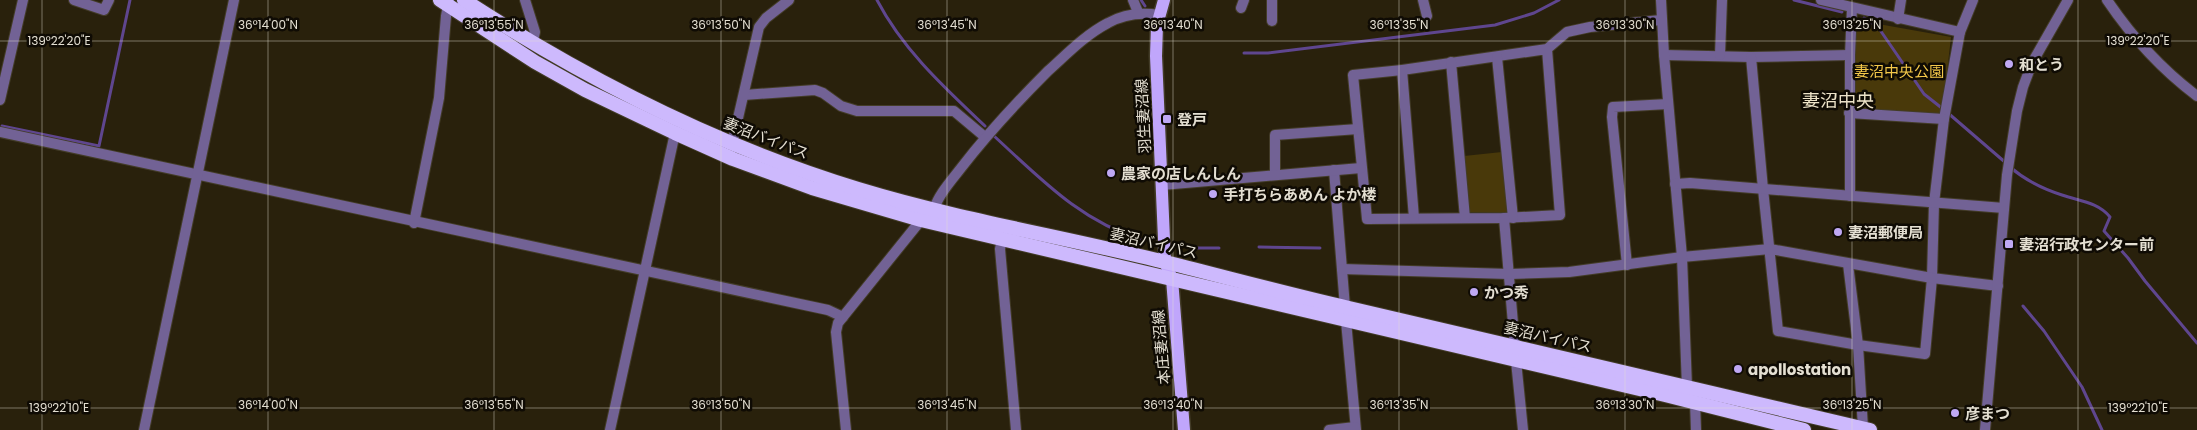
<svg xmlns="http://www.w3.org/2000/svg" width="2197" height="430" viewBox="0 0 2197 430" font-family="Poppins,'Noto Sans JP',sans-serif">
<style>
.green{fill:#49390a}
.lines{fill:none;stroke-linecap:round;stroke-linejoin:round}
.stream{stroke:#5f468f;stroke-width:3}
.minor-casing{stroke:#433c28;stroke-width:12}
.tertiary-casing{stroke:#433c28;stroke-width:12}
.primary-casing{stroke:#433c28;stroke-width:15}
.trunk-casing{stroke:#433c28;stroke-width:16}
.minor{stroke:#726295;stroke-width:10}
.tertiary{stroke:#726295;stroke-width:10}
.primary{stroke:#c0a6fb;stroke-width:12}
.trunk{stroke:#cdb9fd;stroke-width:14}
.ticks{fill:none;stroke:#e4dfd2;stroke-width:1;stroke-opacity:0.45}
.poi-dot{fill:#bfa8f4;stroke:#0f0b04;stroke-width:2}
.labels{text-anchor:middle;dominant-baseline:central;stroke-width:5;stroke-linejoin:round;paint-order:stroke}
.poi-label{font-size:15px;font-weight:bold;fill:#e4dfd2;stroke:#0f0b04;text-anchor:start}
.park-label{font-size:15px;fill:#f4c84a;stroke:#0f0b04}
.street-label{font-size:15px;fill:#e4dfd2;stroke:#0f0b04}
.quarter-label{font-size:18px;fill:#ece2c8;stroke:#0f0b04}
.ticks-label{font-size:12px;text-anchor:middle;fill:#e4dfd2;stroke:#0f0b04;stroke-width:5;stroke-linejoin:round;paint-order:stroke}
</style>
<rect width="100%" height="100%" fill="#29210c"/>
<g class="green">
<path d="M1856,20L1951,37L1942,116L1853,110Z"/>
<path d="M1502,152L1508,213L1468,212L1464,156Z"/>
</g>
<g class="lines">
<g class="stream">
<path d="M877,0C903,50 945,88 985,126"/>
<path d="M1141,0L1145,6"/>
<path d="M1794,0L1842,12"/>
<path d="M1864,18L1878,27L1924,94L1943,109"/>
<path d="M1244,53H1268L1495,25L1534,13L1559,0"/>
<path d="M1948,113L2006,163"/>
<path d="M2,126L99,146L130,0"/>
<path d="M994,136C1042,180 1080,221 1144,241"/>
<path d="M2010,167C2025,180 2043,189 2062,195C2079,201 2098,202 2110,217L2104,231L2128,258L2145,281L2197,343"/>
<path d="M1259,247L1320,248"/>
<path d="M1190,248H1219"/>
<path d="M2023,306L2044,331L2082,387L2102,430"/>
</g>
<g class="minor-casing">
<g id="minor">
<path d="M74,0L104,10L109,0"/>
<path d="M525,0L535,32L532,44"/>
<path d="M1133,0L1138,12"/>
<path d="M1272,0V21"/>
<path d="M1423,0L1427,16"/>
<path d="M1821,0L1960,32L1973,0"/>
<path d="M2107,0C2132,37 2161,69 2197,96"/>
<path d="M1241,8L1244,0"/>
<path d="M1898,19L1901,0"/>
<path d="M1547,49L1560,215L1504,218L1367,219L1353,75L1402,70L1547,49L1567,32L1590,27L1661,20"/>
<path d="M1664,55L1751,57L1850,55"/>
<path d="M1720,55L1722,0"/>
<path d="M1497,57L1513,218"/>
<path d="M1751,57L1763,189L1778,331L1858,345L1925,354L1932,278L1934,203L1944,119L1960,32"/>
<path d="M1451,62L1465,218"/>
<path d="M1402,70L1414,218"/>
<path d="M744,95L815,90L823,93L841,106L857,111H954L985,137"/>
<path d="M0,100L23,0"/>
<path d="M1849,113L1944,119"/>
<path d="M0,132C276,190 552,252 828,310L843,317"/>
<path d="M732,144L759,27L766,18L789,0"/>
<path d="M1334,170L1345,307"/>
<path d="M1275,175V135L1358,129"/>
<path d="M1162,185L1361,168"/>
<path d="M1850,196V55L1852,8"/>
<path d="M934,209C939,194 951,181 961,168C988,133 1017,102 1048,71C1067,54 1085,35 1108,23C1124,14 1141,12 1159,15"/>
<path d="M1504,218L1515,347"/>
<path d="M414,223L439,98L446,16L449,0"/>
<path d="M1002,239L1000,249L1016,430"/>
<path d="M1848,264L1858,345L1863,428"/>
<path d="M1627,265L1612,117L1613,107L1668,104"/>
<path d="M1342,269L1509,274L1569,272L1682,257L1770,249L1932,278L1998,286"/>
<path d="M1346,321L1356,430"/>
<path d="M1516,361L1523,430"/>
<path d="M1695,402L1696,430"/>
<path d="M144,430L234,0"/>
<path d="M610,430L675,133"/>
<path d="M846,430L836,332L838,323L921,220"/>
<path d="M1329,430L1355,427"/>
</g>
</g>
<g class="tertiary-casing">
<g id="tertiary">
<path d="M1661,0L1664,55L1682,257L1687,387"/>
<path d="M1675,184L1690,183L2004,208"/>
<path d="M1985,430L2007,175L2017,111L2023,87L2032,63L2068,0"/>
</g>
</g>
<g class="primary-casing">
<path id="primary" d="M1164,0L1157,25L1156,56L1165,262L1172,279L1184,430"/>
</g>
<g class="trunk-casing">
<g id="trunk">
<path d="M440,0L535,62L585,90L675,133L733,159L812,188L921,220L1665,395L1804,430"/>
<path d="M464,0C587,80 717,146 858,189C960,220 1065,237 1169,263C1229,278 1288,294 1349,308C1522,349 1696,388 1870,430"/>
</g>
</g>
<use href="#minor" class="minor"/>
<use href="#tertiary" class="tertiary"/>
<use href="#primary" class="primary"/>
<use href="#trunk" class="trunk"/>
</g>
<path class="ticks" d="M42,0V430M268,0V430M494,0V430M721,0V430M947,0V430M1173,0V430M1399,0V430M1625,0V430M1852,0V430M2078,0V430M0,41H2197M0,408H2197"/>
<g class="poi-dot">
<circle cx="2009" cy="64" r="5"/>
<rect x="1162" y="114" width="10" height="10" rx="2.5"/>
<circle cx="1111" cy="173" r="5"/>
<circle cx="1213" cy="194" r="5"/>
<circle cx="1838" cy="232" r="5"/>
<rect x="2004" y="239" width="10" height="10" rx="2.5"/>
<circle cx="1474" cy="292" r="5"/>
<circle cx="1738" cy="369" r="5"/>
<circle cx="1955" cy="413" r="5"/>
</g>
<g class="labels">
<g class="poi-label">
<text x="2019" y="64">和とう</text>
<text x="1177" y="119">登戸</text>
<text x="1121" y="173">農家の店しんしん</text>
<text x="1223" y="194">手打ちらあめん よか楼</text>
<text x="1848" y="232">妻沼郵便局</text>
<text x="2019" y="244">妻沼行政センター前</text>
<text x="1484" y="292">かつ秀</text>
<text x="1748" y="369">apollostation</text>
<text x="1965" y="413">彦まつ</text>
</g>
<g class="park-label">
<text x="1899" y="71">妻沼中央公園</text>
</g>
<g class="street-label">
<text transform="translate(1143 116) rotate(-93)">羽生妻沼線</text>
<text transform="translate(766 138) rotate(21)">妻沼バイパス</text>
<text transform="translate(1154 243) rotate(13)">妻沼バイパス</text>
<text transform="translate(1548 337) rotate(13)">妻沼バイパス</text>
<text transform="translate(1161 347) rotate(-95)">本庄妻沼線</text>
</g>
<g class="quarter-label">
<text x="1838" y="100">妻沼中央</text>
</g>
</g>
<g class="ticks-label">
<text x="268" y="29">36°14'00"N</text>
<text x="494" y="29">36°13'55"N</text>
<text x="721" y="29">36°13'50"N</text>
<text x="947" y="29">36°13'45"N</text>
<text x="1173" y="29">36°13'40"N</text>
<text x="1399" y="29">36°13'35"N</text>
<text x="1625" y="29">36°13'30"N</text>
<text x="1852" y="29">36°13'25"N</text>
<text x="2138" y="45">139°22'20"E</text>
<text x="59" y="45">139°22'20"E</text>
<text x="268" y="409">36°14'00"N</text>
<text x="494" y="409">36°13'55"N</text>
<text x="721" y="409">36°13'50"N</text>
<text x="947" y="409">36°13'45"N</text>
<text x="1173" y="409">36°13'40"N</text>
<text x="1399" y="409">36°13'35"N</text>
<text x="1625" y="409">36°13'30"N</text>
<text x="1852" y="409">36°13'25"N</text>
<text x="2138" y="412">139°22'10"E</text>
<text x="59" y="412">139°22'10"E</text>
</g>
</svg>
